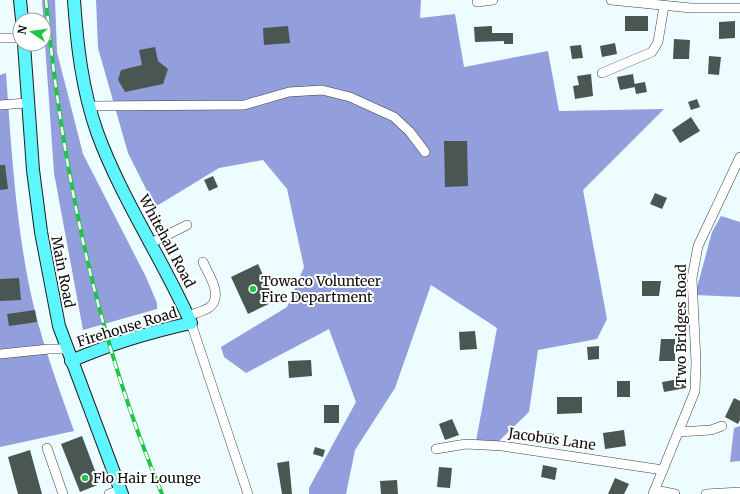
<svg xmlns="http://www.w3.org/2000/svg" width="740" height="494" viewBox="0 0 740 494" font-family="Merriweather,serif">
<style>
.forest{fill:#939edd}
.building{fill:#495652}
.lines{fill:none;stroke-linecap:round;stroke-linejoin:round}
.minor-casing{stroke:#404040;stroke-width:10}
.major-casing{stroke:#1e1e1e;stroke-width:14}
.minor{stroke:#fff;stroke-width:9}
.major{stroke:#5df6ff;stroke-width:12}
.rail-casing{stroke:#1ec347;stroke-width:4}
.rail{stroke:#fff;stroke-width:2.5;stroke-dasharray:8;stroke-linecap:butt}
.poi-dot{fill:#1ec347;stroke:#fff;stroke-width:1.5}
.labels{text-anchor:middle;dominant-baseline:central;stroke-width:4;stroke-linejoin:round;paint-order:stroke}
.street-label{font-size:14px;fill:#0d0d0d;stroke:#fff}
.poi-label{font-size:14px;fill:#0d0d0d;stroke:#fff;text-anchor:start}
</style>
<rect width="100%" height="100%" fill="#edfdff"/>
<g class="forest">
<path d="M42,0H55L57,52L83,154L146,277L157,303V309L83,330L54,173Z"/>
<path d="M96,0H421L420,18L455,14L464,67L548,51L559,111L664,109L583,190L607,319L597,339L538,350L529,412L499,441H476L497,328L431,285L395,388L355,450L346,494H309V488L356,402L329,329L246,373L224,357L221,347L287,307L304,267L287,189L263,160L219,168L155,207L128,153L98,48Z"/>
<path d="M6,73C11,144 15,215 29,285C39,335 57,383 74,431L0,447V75Z"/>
<path d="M721,216L740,222V297L695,295L712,232Z"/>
<path d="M740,426V461L730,462L734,428Z"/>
</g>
<g class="building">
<rect x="625" y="16" width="23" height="15"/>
<path d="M735,21V38L719,39V22Z"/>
<path d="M288,26L290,43L264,45L263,28Z"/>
<path d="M492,26V33H513V44H504V41L475,42L474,27Z"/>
<path d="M674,39L690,40L689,59H673Z"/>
<path d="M615,43L617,54L602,57L600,46Z"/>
<path d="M581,45L583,58L572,59L570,46Z"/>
<path d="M155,47L158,61L168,69L163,84L125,92L118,80L121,70L142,65L139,50Z"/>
<path d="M709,56L721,57L719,75L708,74Z"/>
<path d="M591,74L593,96L575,99L573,86L579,85L577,76Z"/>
<path d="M633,74L635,87L620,90L617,77Z"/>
<path d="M645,82L647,92L636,94L634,84Z"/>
<path d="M697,99L700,107L691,110L688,102Z"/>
<path d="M691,117L700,131L680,143L672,130Z"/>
<path d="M444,141H467L468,186L445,187Z"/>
<path d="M0,165H5L8,189L0,190Z"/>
<path d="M213,176L218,187L209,191L204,180Z"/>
<path d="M655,193L667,198L662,209L650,204Z"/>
<path d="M258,264L275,301L248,314L231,277Z"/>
<path d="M19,278L21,300L0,301V279Z"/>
<path d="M642,281H661L659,296H642Z"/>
<path d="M35,310L37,322L9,326L7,314Z"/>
<path d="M475,331L477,349L460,350L459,332Z"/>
<path d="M661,339H675V361H659Z"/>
<path d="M599,346V359L588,360L587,347Z"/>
<path d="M311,360L312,376L289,378L288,361Z"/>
<path d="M685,378L686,388L664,392L662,382Z"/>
<rect x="617" y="381" width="13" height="16"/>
<path d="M557,397H582V413L557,414Z"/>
<path d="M734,398L740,401V420L738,424L725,417Z"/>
<rect x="324" y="405" width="15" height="18"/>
<path d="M452,419L459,435L445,440L439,424Z"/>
<path d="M624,430L626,446L605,449L603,433Z"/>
<path d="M546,433L554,434L552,444L545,443Z"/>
<path d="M82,436L100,484L80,492L61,444Z"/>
<path d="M315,447L325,450L323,457L313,454Z"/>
<path d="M30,450L42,494H18L8,457Z"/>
<path d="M289,461L292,494H282L277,463Z"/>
<path d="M543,465L557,468L555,480L541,477Z"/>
<path d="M439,467L452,468L450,488L437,487Z"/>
<path d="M615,478L629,484L624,494H608Z"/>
<path d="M397,480L398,494H381L380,481Z"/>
</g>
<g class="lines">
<g class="minor-casing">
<g id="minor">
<path d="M611,0L691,8H740"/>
<path d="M477,2L493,0"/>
<path d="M0,38H20"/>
<path d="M602,73L652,52L658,42L664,6"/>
<path d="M0,105L27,103"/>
<path d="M89,106L244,105L289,92L322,90L350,97L394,117L410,132L425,152"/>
<path d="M151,243L187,225"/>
<path d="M188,316C195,313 206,311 211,306C223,294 208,274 203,262"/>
<path d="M191,323L248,494"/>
<path d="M0,354L49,349H67"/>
<path d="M678,432L711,430L722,426"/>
<path d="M47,448L63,494"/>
<path d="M436,449L466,444L502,446L663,470"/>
<path d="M655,490L675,494"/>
<path d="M109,494L120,490"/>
<path d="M653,494L695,391L696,362L692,278L698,246L740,157"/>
<path d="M706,494L740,492"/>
</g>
</g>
<g class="major-casing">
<g id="major">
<path d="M20,0L22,20"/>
<path d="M24,44L33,170L41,232L59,326L122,494"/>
<path d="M71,361C110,344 150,332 191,323C162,258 121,198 97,132C82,89 77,45 74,0"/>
</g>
</g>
<use href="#minor" class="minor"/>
<use href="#major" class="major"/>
<g class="rail-casing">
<path id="rail" d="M46,0C62,170 96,336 162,494"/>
</g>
<use href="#rail" class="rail"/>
</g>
<g class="poi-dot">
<circle cx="253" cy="289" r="4"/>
<circle cx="85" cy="478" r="4"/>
</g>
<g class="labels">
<g class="street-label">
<text transform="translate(167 241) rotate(62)">Whitehall Road</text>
<text transform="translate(63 272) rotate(79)">Main Road</text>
<text transform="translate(681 325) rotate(-90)">Two Bridges Road</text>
<text transform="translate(127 327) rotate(-17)">Firehouse Road</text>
<text transform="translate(552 439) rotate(8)">Jacobus Lane</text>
</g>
<g class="poi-label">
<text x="261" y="281">Towaco Volunteer<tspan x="261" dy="16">Fire Department</tspan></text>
<text x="93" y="478">Flo Hair Lounge</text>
</g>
</g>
<g transform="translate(32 32) rotate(283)"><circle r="19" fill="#ffffff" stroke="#9e9e9e"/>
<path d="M0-3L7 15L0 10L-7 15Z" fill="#1ec347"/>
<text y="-6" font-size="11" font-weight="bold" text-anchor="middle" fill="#0d0d0d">N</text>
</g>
</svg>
